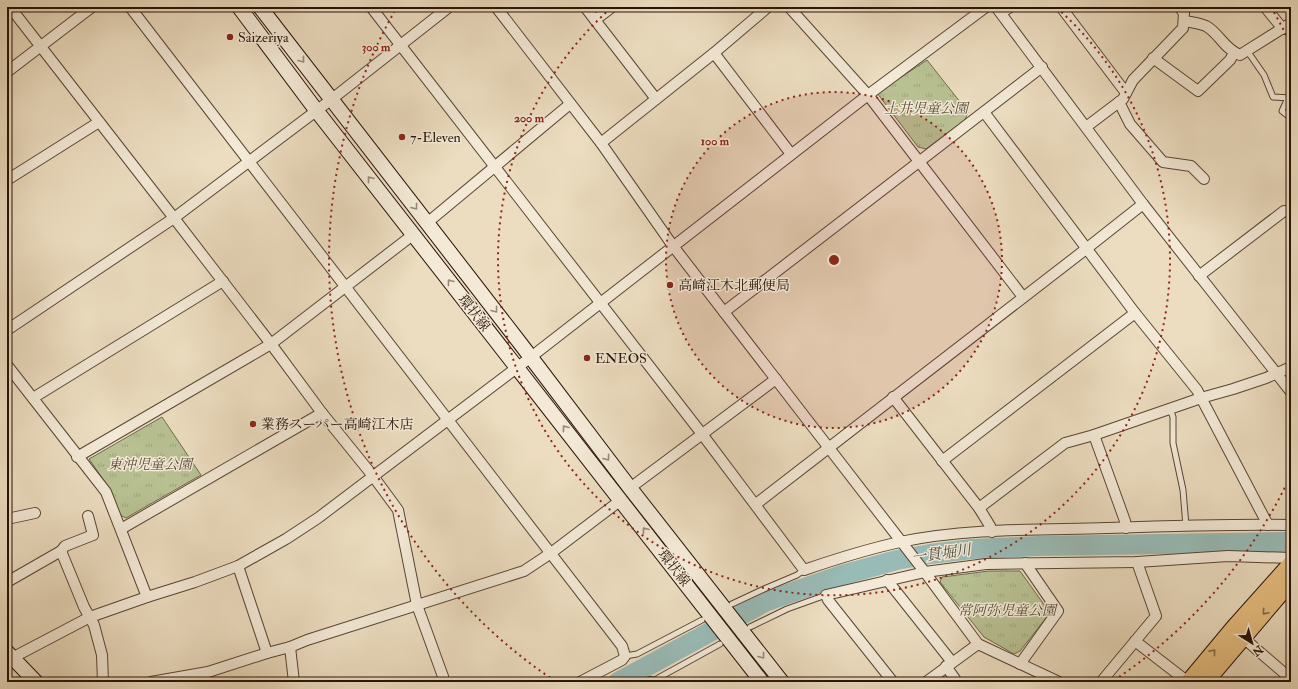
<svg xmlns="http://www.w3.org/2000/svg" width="1298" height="689" viewBox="0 0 1298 689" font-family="'IM FELL Double Pica','Noto Serif JP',serif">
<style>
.park{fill:url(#park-tufts);stroke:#706a4c}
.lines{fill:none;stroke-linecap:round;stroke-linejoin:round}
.river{stroke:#99bbb7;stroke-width:20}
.lane-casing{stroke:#594535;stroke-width:7}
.street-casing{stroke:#594535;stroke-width:12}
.secondary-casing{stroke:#281207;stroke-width:16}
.primary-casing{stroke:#281207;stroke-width:17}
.lane{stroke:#f3e9d6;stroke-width:5}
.street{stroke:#f3e9d6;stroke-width:10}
.secondary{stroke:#f3e9d6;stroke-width:14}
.primary{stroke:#e6be80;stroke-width:15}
.oneway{stroke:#988879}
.oneway2{stroke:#876844}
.ring{fill:none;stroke:#8f2418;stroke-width:2;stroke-dasharray:2 4}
.poi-dot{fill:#8f2418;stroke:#f3e9d6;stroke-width:1.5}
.labels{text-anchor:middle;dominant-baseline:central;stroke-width:3;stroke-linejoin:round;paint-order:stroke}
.poi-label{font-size:14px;fill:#281207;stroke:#f3e9d6;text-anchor:start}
.park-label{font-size:14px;font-style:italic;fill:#5a4f38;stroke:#f3e9d6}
.street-label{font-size:14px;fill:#281207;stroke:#f3e9d6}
.water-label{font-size:15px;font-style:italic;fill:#504d45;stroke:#f3e9d6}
.centre{fill:#8f2418;stroke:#f3e9d6;stroke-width:2}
.ring-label{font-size:12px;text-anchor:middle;font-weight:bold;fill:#8f2418;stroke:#f3e9d6;stroke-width:3;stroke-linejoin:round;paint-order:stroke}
</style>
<defs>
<pattern id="park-tufts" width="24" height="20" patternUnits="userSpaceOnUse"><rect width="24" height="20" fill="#b8c192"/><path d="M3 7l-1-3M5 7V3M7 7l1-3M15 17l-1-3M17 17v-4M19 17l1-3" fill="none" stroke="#9ea57c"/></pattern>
</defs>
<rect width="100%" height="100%" fill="#ecddc0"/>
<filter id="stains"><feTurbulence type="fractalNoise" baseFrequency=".005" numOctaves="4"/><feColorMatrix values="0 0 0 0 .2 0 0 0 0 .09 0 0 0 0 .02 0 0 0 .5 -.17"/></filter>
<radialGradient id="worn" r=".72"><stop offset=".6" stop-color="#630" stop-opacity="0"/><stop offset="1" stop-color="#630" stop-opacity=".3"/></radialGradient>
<g class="park">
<path d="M927,60L968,112L965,120L926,149L918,147L877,93Z"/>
<path d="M162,417L201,475L126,518L120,515L110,489L89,459Z"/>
<path d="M989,571H1020L1050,613L1020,651L1014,654L984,637L940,582L942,577Z"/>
</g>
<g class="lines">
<path class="river" d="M618,682L767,601L842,575L897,560L930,554L972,549L1038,546L1291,542"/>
<g class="lane-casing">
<g id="lane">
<path d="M1248,52L1264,75L1273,97L1291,98"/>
<path d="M1288,98L1282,111L1291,118"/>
<path d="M1170,409L1173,417V443L1183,490L1186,526"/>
<path d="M732,604L764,589L797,575L804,570"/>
<path d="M750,627L787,609L826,595"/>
<path d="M625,656L637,654L702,620"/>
<path d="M651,682L720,644"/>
</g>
</g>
<g class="street-casing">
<g id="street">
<path d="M10,7L174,218L271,344L322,413L373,476L398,510L417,605L445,682"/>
<path d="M130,7L622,646L625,656L622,660L580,682"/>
<path d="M371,7L702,434L804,570C836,559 868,549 900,542C966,528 1039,530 1106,528C1168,526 1229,524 1291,525"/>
<path d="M496,7L601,143L673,246L924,571L978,644L1059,682"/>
<path d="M585,7L656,99"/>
<path d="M789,7L868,95L1023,297"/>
<path d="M996,7L1143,204L1291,392"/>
<path d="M1061,7L1126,93"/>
<path d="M1265,7L1283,29"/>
<path d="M1001,13L1010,7"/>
<path d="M595,20L612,7"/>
<path d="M1184,21C1191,22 1199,23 1206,26C1219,33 1224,49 1240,55L1291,23"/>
<path d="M714,53L791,154"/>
<path d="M1153,58L1198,91L1230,60L1234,53"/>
<path d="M7,72L92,7"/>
<path d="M1119,102L1130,124L1163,162L1191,166L1204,179"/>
<path d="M984,112L1135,313L1197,390L1268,525"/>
<path d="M1086,127L1123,99L1133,80L1183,28L1184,13L1179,7"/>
<path d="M601,143L714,53L768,7"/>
<path d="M7,180L99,122"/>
<path d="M427,223L570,104"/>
<path d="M1199,276L1284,211"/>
<path d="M724,312L1042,67"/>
<path d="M7,330L174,218L332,99L449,7"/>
<path d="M7,365L106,492L147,597"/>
<path d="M893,397L979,508L990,526L992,532"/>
<path d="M33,398L223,281"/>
<path d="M1094,435L1125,521L1126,528"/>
<path d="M77,457L271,344L414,234"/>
<path d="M942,461L1135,313"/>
<path d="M630,488L776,379"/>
<path d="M756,504L1086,249L1143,204"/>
<path d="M979,508L1065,443L1094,435L1201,398L1233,389L1266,378L1291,367"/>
<path d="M7,519L35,513"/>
<path d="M121,529L322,413"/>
<path d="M61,551L65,546L93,535L88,516"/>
<path d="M238,566L267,653"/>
<path d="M887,580L952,662"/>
<path d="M7,582L61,551L84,607L94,625L102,655L103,682"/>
<path d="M1240,635L1291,679"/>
<path d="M1135,641L1188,682"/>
<path d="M290,647L294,682"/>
<path d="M12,658L90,617L147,597L195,582L238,566L286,539L318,518L531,357L868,95L986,7"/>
<path d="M1020,664L1058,611L1025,563"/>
<path d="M946,666L957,682"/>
<path d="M151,682L208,672L267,653L290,647L307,640L524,571L551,553L621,500"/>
<path d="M650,682H651"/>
<path d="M893,682L828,600L826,595L925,572L986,564L1137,562L1228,556L1291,558"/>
<path d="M926,682L978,644"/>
<path d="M1101,682L1156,616L1137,562"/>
</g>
</g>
<g class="secondary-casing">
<g id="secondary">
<path d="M239,7L316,110L762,682"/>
<path d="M260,7L520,343L630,488L782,682"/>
<path d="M7,652L36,682"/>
</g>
</g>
<g class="primary-casing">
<g id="primary">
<path d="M1188,682L1233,628L1291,563"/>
<path d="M1206,682L1291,582"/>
</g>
</g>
<use href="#lane" class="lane"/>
<use href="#street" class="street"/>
<use href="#secondary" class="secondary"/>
<use href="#primary" class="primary"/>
</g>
<defs><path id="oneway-chevron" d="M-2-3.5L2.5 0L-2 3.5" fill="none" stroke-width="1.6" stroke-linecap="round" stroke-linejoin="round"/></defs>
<g class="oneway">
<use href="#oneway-chevron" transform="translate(302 60) rotate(52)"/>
<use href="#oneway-chevron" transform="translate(370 179) rotate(-128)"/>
<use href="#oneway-chevron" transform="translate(415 207) rotate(53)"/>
<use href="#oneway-chevron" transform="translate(450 282) rotate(-128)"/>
<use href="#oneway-chevron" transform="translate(495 310) rotate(52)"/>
<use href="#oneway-chevron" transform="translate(565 428) rotate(-128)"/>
<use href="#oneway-chevron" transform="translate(607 458) rotate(53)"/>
<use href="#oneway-chevron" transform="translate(645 530) rotate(-128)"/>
<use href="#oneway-chevron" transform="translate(762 656) rotate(52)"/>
</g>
<g class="oneway2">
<use href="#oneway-chevron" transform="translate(1265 612) rotate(131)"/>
<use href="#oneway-chevron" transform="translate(1213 652) rotate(-50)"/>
</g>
<circle cx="834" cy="260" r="168" fill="#8f2418" fill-opacity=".12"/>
<g class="ring">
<circle cx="834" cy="260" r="168"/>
<path d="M1057 8A336 336 0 1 1 611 8"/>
<path d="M1290 477A505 505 0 0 1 1113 681M555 681A505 505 0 0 1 397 7M1271 7A505 505 0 0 1 1290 43"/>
</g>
<g class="poi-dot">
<circle cx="230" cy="37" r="4"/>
<circle cx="402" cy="137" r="4"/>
<circle cx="670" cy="285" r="4"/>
<circle cx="587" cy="358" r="4"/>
<circle cx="253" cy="424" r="4"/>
</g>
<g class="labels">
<g class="poi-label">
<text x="238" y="37">Saizeriya</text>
<text x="410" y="137">7-Eleven</text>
<text x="678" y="285">高崎江木北郵便局</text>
<text x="595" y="358">ENEOS</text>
<text x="261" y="424">業務スーパー高崎江木店</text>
</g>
<g class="park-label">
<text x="926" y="108">土井児童公園</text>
<text x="150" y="464">東沖児童公園</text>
<text x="1007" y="610">常阿弥児童公園</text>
</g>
<g class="street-label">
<text transform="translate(474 313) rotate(52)">環状線</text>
<text transform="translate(674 568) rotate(52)">環状線</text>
</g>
<g class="water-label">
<text transform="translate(941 554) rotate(-8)">一貫堀川</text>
</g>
</g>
<circle cx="834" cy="260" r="6" class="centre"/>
<g class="ring-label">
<text x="376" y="51">300 m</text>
<text x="529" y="122">200 m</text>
<text x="715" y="145">100 m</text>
</g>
<rect width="1298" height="689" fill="none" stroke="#ecddc0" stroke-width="24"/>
<rect x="8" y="8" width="1282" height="673" fill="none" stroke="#281207" stroke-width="2"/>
<rect x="12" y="12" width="1274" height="665" fill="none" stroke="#281207"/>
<g transform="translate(1252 643) rotate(143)" stroke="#f3e9d6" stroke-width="3" paint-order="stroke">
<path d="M0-3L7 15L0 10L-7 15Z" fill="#281207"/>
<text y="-6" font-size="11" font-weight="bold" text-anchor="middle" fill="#281207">N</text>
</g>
<rect width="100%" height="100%" filter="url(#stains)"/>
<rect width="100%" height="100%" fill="url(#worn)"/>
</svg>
